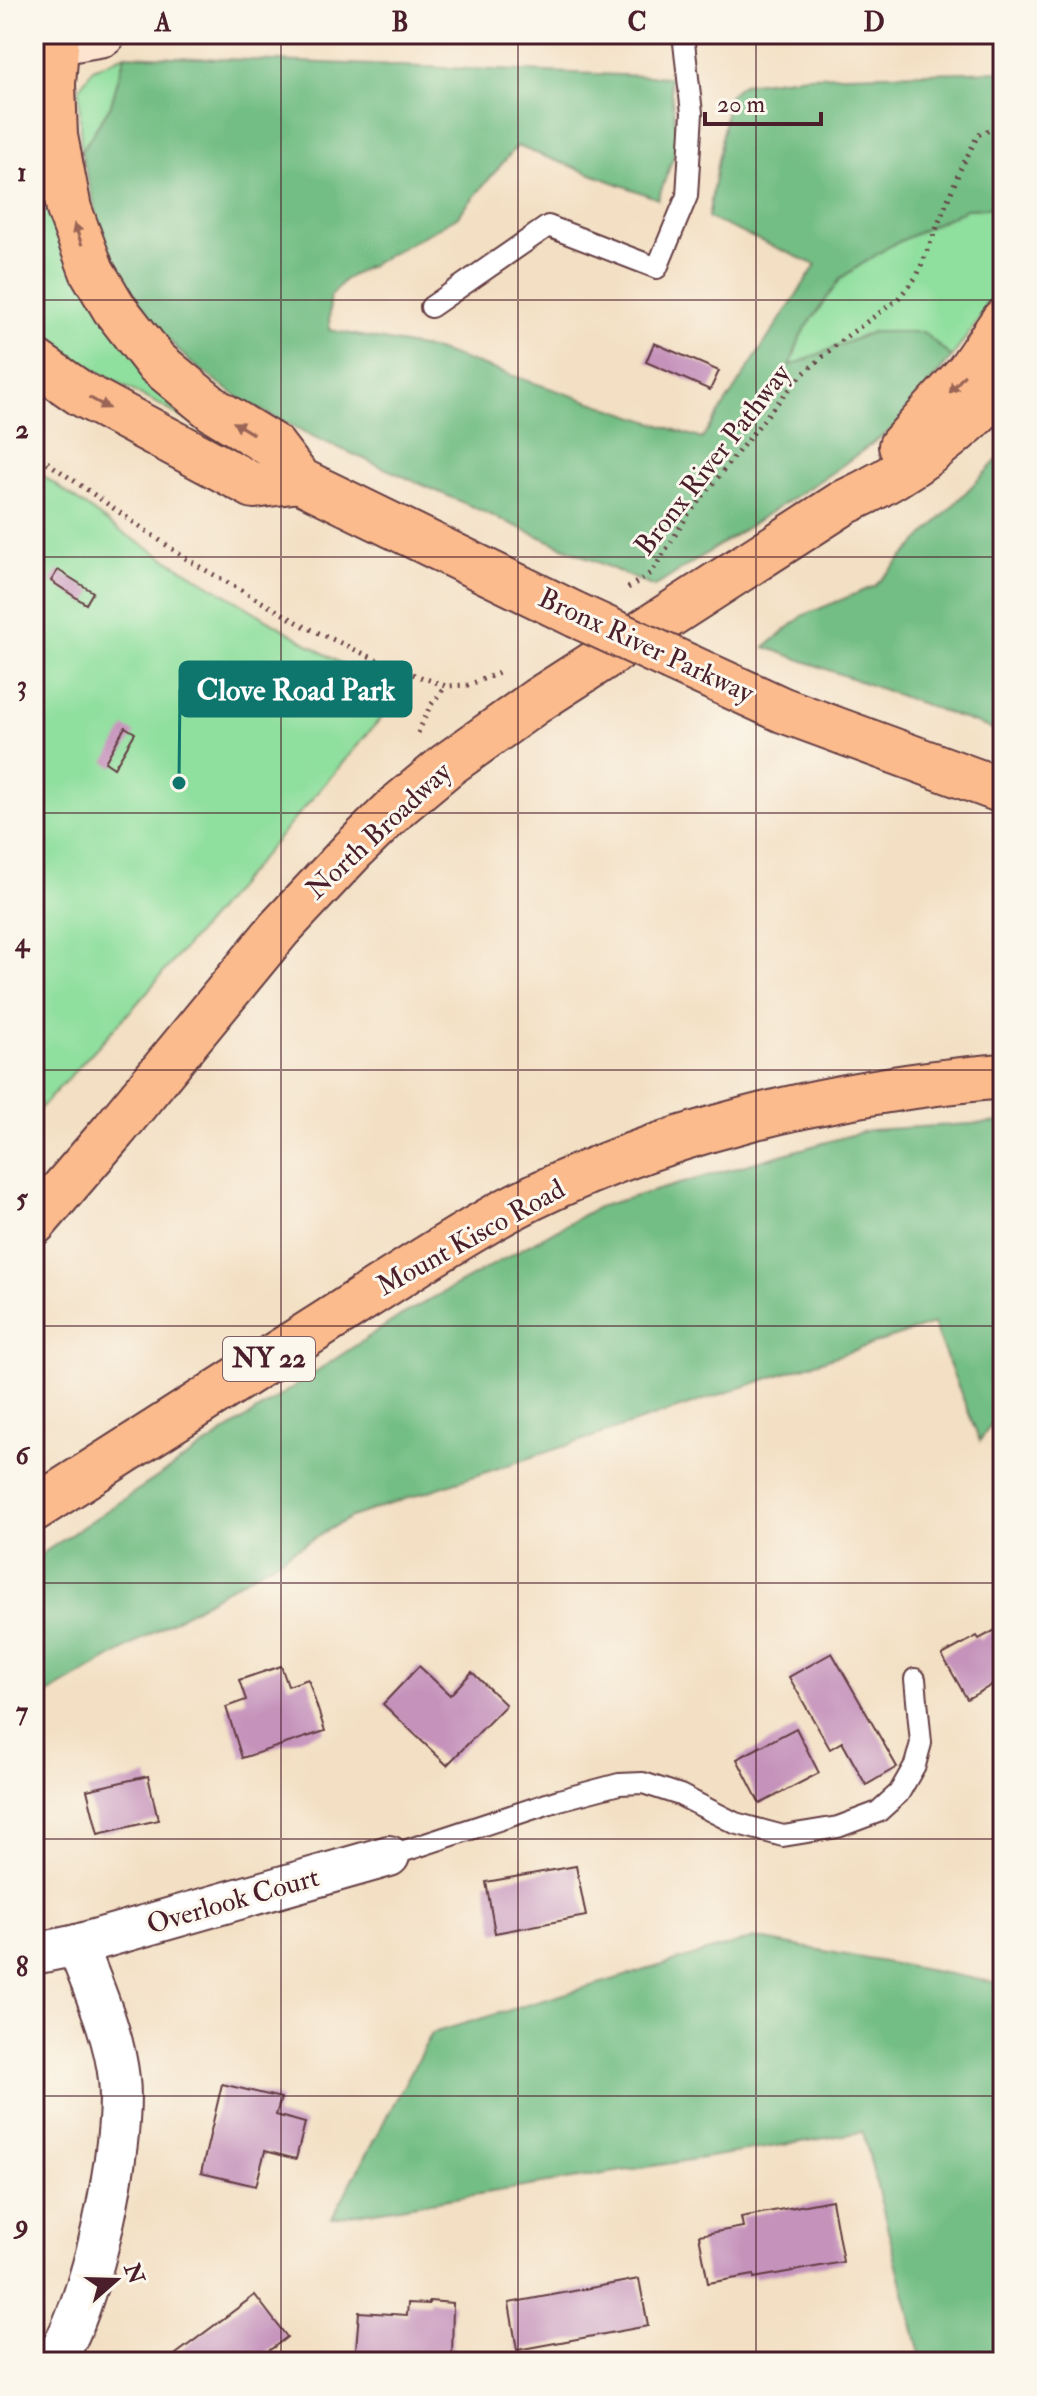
<svg xmlns="http://www.w3.org/2000/svg" width="1037" height="2396" viewBox="0 0 1037 2396" font-family="'IM FELL Double Pica',serif">
<style>
.green{fill:#8fdf9e;stroke:#6c7f64;stroke-width:2}
.forest{fill:#73be85;stroke:#5e6e58;stroke-width:2}
.building{fill:#c592bb}
.lines{fill:none;stroke-linecap:round;stroke-linejoin:round}
.lane-casing{stroke:#633c42;stroke-width:24}
.street-casing{stroke:#633c42;stroke-width:44}
.secondary-casing{stroke:#633c42;stroke-width:48}
.primary-casing{stroke:#633c42;stroke-width:48}
.path{stroke:#633c42;stroke-width:5;stroke-dasharray:2 6;stroke-linecap:butt}
.lane{stroke:#fff;stroke-width:20}
.street{stroke:#fff;stroke-width:40}
.secondary{stroke:#fde4d1;stroke-width:44}
.primary{stroke:#fbbb8d;stroke-width:44}
.primary-bridge-casing{stroke:#633c42;stroke-width:48;stroke-linecap:butt}
.primary-bridge{stroke:#fbbb8d;stroke-width:44}
.oneway{fill:#9a6557}
.grid{fill:none;stroke:#4a1f2b;stroke-width:2;stroke-opacity:0.55}
.labels{text-anchor:middle;dominant-baseline:central;stroke-width:6;stroke-linejoin:round;paint-order:stroke}
.shield{fill:#fbf7ec;stroke:#7f6065;stroke-width:2}
.shield-label{font-size:26px;font-weight:bold;fill:#4a1f2b}
.street-label{font-size:28px;fill:#4a1f2b;stroke:#fbf7ec}
.leader{fill:none;stroke:#0f766e;stroke-width:3}
.callout-dot{fill:#0f766e;stroke:#fbf7ec;stroke-width:3}
.callout{fill:#0f766e;stroke:#0f766e;stroke-width:3}
.callout-label{font-size:30px;text-anchor:middle;font-weight:bold;fill:#fff}
.neatline{fill:none;stroke:#4a1f2b;stroke-width:3}
.grid-label{font-size:26px;text-anchor:middle;font-weight:bold;fill:#4a1f2b}
</style>
<rect width="100%" height="100%" fill="#fbf7ec"/>
<filter id="ink" filterUnits="userSpaceOnUse"><feTurbulence type="fractalNoise" baseFrequency=".0125" numOctaves="2"/><feDisplacementMap in="SourceGraphic" scale="16" xChannelSelector="R" yChannelSelector="G"/><feConvolveMatrix kernelMatrix="1 2 1 2 8 2 1 2 1" color-interpolation-filters="sRGB"/></filter>
<filter id="wash" filterUnits="userSpaceOnUse"><feTurbulence type="fractalNoise" baseFrequency=".006" numOctaves="4" result="noise"/><feDisplacementMap in="SourceGraphic" scale="32" xChannelSelector="R" yChannelSelector="G"/><feGaussianBlur stdDeviation="1.8" result="paint"/><feColorMatrix in="noise" values="0 0 0 0 0 0 0 0 0 0 0 0 0 0 0 0 0 1.4 0 .05"/><feComposite in="paint" operator="in"/></filter>
<g filter="url(#wash)">
<rect width="100%" height="100%" fill="#f3dfc3"/>
<g class="green">
<path d="M125,55L111,105L81,152L79,88L93,69Z"/>
<path d="M34,56L49,200L227,441L57,350L34,332Z"/>
<path d="M1003,207V277L996,295L952,357L790,367L801,335L841,278L888,247L966,209Z"/>
<path d="M34,469L115,528L398,698L134,1007L34,1115Z"/>
</g>
<g class="forest">
<path d="M125,55L669,77L678,144L658,199L517,146L457,217L344,280L330,297L329,330L436,350L702,439L816,265L708,218L729,95L743,84L807,76L1003,71V207L966,209L888,247L841,278L801,335L790,366L872,332H923L952,357L892,429L833,472L654,587L312,436L246,403L190,362L153,324L124,279L101,232L81,152L111,105Z"/>
<path d="M1003,454V733L765,647L804,615L875,586Z"/>
<path d="M1003,1122V1406L980,1441L933,1324L351,1517L34,1702V1559L400,1316L598,1207L869,1130Z"/>
<path d="M754,1938L1003,1984V2362H922L863,2132L332,2218L432,2033Z"/>
</g>
<g id="blocks">
<g class="building">
<path d="M654,343L719,371L710,390L646,362Z"/>
<path d="M58,570L93,592L86,604L51,581Z"/>
<path d="M125,727L135,733L114,768L105,762Z"/>
<path d="M1003,1626V1670L997,1673L1001,1680L967,1699L942,1655L977,1636L979,1639Z"/>
<path d="M832,1653L897,1767L866,1785L842,1742L830,1749L789,1677Z"/>
<path d="M281,1666L288,1686L308,1679L325,1731L242,1758L226,1707L246,1700L239,1680Z"/>
<path d="M419,1666L450,1695L472,1672L506,1705L447,1765L383,1704Z"/>
<path d="M796,1728L819,1773L760,1804L737,1759Z"/>
<path d="M148,1776L158,1820L98,1834L87,1790Z"/>
<path d="M576,1866L586,1916L495,1933L486,1882Z"/>
<path d="M222,2084L281,2098L276,2115L305,2123L296,2159L265,2151L256,2186L201,2173Z"/>
<path d="M832,2200L843,2262L754,2278V2275L708,2283L699,2235L743,2227L741,2217Z"/>
<path d="M639,2279L648,2326L517,2350L509,2303Z"/>
<path d="M255,2295L287,2337L254,2362H169L168,2360Z"/>
<path d="M429,2301L453,2303L452,2362H355L359,2312L407,2315L408,2303L429,2304Z"/>
</g>
</g>
</g>
<g filter="url(#ink)">
<use href="#blocks" fill-opacity="0" stroke="#633c42" stroke-width="2"/>
<g class="lines">
<g class="lane-casing">
<g id="lane">
<path d="M431,307L548,226L657,268L687,196L692,113L683,34"/>
<path d="M389,1856L559,1800L619,1784L643,1783L680,1795L735,1823L783,1836L838,1827L878,1812L899,1793L915,1765L921,1743L915,1679"/>
</g>
</g>
<g class="street-casing">
<g id="street">
<path d="M77,1945L389,1856"/>
<path d="M34,1954L77,1945C93,1988 114,2033 119,2079C126,2142 91,2312 53,2362"/>
</g>
</g>
<g class="secondary-casing">
<path id="secondary" d="M34,46L103,34"/>
</g>
<g class="primary-casing">
<g id="primary">
<path d="M57,34L53,84L55,136L69,209L92,271L114,308L156,362L214,410L273,446L299,480L576,615"/>
<path d="M34,361L80,393L254,486L299,480"/>
<path d="M901,446L968,372L1003,321"/>
<path d="M672,659L783,710L1003,791"/>
<path d="M34,1223L114,1130L279,929L353,850L399,805L447,765L538,700L843,503C905,475 957,436 1003,386"/>
<path d="M34,1509C129,1449 224,1388 319,1327C380,1288 441,1247 504,1212C653,1132 836,1090 1003,1076"/>
</g>
</g>
<g class="path">
<path d="M34,453L188,560L304,626L390,666L446,686L468,685L499,673"/>
<path d="M628,588L652,572L687,516L773,408L803,374L843,339L897,300L917,276L960,170L978,135L1003,124"/>
<path d="M418,733L430,706L446,686"/>
</g>
<use href="#lane" class="lane"/>
<use href="#street" class="street"/>
<use href="#secondary" class="secondary"/>
<use href="#primary" class="primary"/>
<g class="primary-bridge-casing">
<path id="primary-bridge" d="M576,615L672,659"/>
</g>
<use href="#primary-bridge" class="primary-bridge"/>
</g>
<defs><path id="oneway-solid" d="M-6-.8H1V-3.2L6.5 0L1 3.2V.8H-6Z" transform="scale(2)"/></defs>
<g class="oneway">
<use href="#oneway-solid" transform="translate(78 234) rotate(-109)"/>
<use href="#oneway-solid" transform="translate(957 384) rotate(130)"/>
<use href="#oneway-solid" transform="translate(99 403) rotate(29)"/>
<use href="#oneway-solid" transform="translate(243 428) rotate(-149)"/>
</g>
</g>
<path class="grid" d="M281,34V2362M518,34V2362M756,34V2362M34,300H1003M34,557H1003M34,813H1003M34,1070H1003M34,1326H1003M34,1583H1003M34,1839H1003M34,2096H1003"/>
<g class="labels">
<rect class="shield" x="223" y="1337" width="92" height="44" rx="6"/>
<g class="shield-label">
<text x="269" y="1359">NY 22</text>
</g>
<g class="street-label">
<text transform="translate(713 460) rotate(-52)">Bronx River Pathway</text>
<text transform="translate(646 646) rotate(25)">Bronx River Parkway</text>
<text transform="translate(379 831) rotate(-43)">North Broadway</text>
<text transform="translate(471 1238) rotate(-29)">Mount Kisco Road</text>
<text transform="translate(233 1901) rotate(-16)">Overlook Court</text>
</g>
</g>
<path class="leader" d="M179 783L180 689"/>
<circle class="callout-dot" cx="179" cy="783" r="8"/>
<rect class="callout" x="180" y="662" width="231" height="54" rx="8"/>
<g class="callout-label">
<text x="296" y="700">Clove Road Park</text>
</g>
<rect width="1037" height="2396" fill="none" stroke="#fbf7ec" stroke-width="88"/>
<g transform="translate(116 2280) rotate(70)" stroke="#fbf7ec" stroke-width="6" paint-order="stroke">
<path d="M0-6L14 30L0 20L-14 30Z" fill="#4a1f2b"/>
<text y="-12" font-size="22" font-weight="bold" text-anchor="middle" fill="#4a1f2b">N</text>
</g>
<path d="M705 112v12h116v-12" fill="none" stroke="#4a1f2b" stroke-width="4"/>
<text x="717" y="112" font-size="24" fill="#4a1f2b" stroke="#fbf7ec" stroke-width="6" paint-order="stroke">20 m</text>
<rect x="44" y="44" width="949" height="2308" class="neatline"/>
<g class="grid-label">
<text x="163" y="31">A</text>
<text x="400" y="31">B</text>
<text x="637" y="31">C</text>
<text x="874" y="31">D</text>
<text x="22" y="181">1</text>
<text x="22" y="438">2</text>
<text x="22" y="694">3</text>
<text x="22" y="951">4</text>
<text x="22" y="1207">5</text>
<text x="22" y="1464">6</text>
<text x="22" y="1720">7</text>
<text x="22" y="1976">8</text>
<text x="22" y="2233">9</text>
</g>
</svg>
